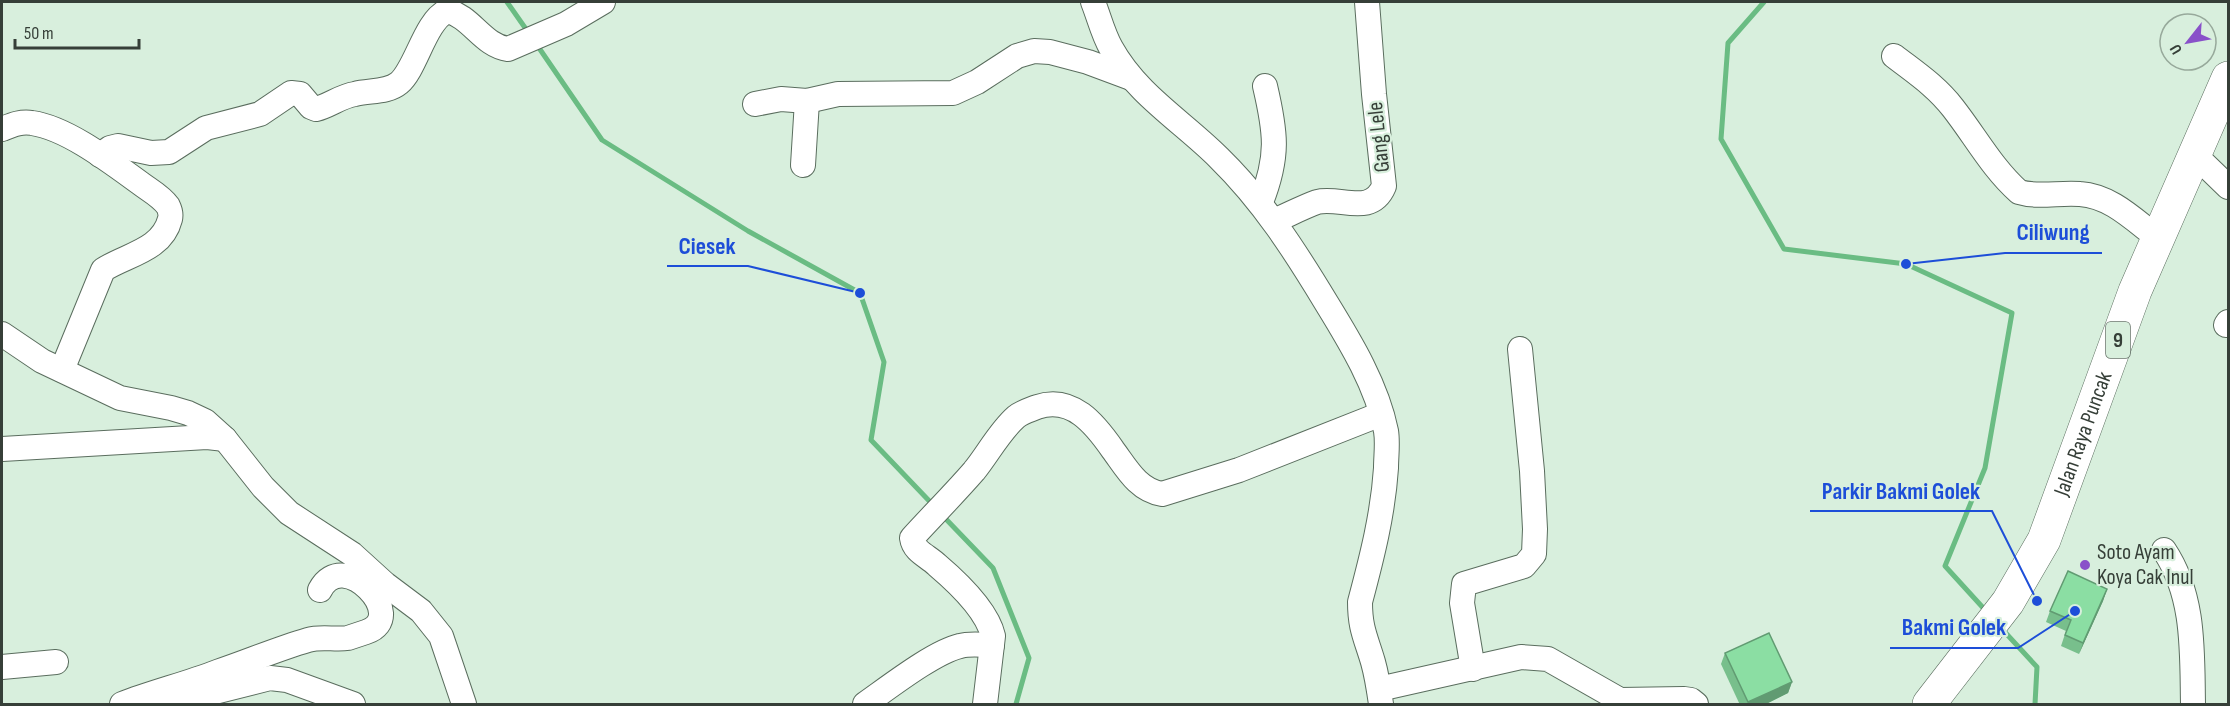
<svg xmlns="http://www.w3.org/2000/svg" width="2230" height="706" viewBox="0 0 2230 706" font-family="'Sofia Sans Condensed',sans-serif">
<style>
.lines{fill:none;stroke-linecap:round;stroke-linejoin:round}
.stream{stroke:#6abc83;stroke-width:5}
.minor-casing{stroke:#5a6d5e;stroke-width:26}
.highway-casing{stroke:#5a6d5e;stroke-width:34}
.minor{stroke:#fff;stroke-width:24}
.highway{stroke:#fff;stroke-width:33}
.wall{fill:#78bf8c}
.shaded-wall{fill:#619b72}
.building{fill:#8bdea3;stroke:#619b72;stroke-width:1.5}
.poi-dot{fill:#8951c9;stroke:#d8efdd;stroke-width:2}
.labels{text-anchor:middle;dominant-baseline:central;stroke-width:4.5;stroke-linejoin:round;paint-order:stroke}
.shield{fill:#d8efdd;stroke:#67746a;stroke-width:1.5}
.shield-label{font-size:21px;font-weight:bold;fill:#363f38}
.street-label{font-size:22px;fill:#363f38;stroke:#d8efdd}
.poi-label{font-size:22px;fill:#363f38;stroke:#d8efdd;text-anchor:start}
.leader{fill:none;stroke:#1d4ed8;stroke-width:2}
.callout-dot{fill:#1d4ed8;stroke:#d8efdd;stroke-width:2}
.callout-label{font-size:24px;text-anchor:middle;font-weight:bold;fill:#1d4ed8;stroke:#d8efdd;stroke-width:4.5;stroke-linejoin:round;paint-order:stroke}
</style>
<rect width="100%" height="100%" fill="#d8efdd"/>
<g class="lines">
<g class="stream">
<path d="M507,2L528,32"/>
<path d="M1764,2L1728,43L1721,139L1784,249L1906,264L2012,313L1985,468L1945,566L1986,611"/>
<path d="M537,45L602,140L748,231L860,293L884,362L871,440L935,507"/>
<path d="M943,516L993,568L1029,658L1016,704"/>
<path d="M2002,629L2037,667L2035,704"/>
</g>
<g class="minor-casing">
<g id="minor">
<path d="M1093,2C1099,17 1103,34 1111,48C1137,95 1182,121 1219,158C1263,201 1295,251 1327,304C1351,343 1377,386 1386,431C1388,443 1386,456 1386,468C1383,514 1372,557 1360,602C1360,629 1366,638 1373,662C1377,676 1379,690 1381,704"/>
<path d="M1894,56C1916,73 1936,86 1953,108C1975,136 1992,168 2019,192C2039,198 2060,192 2080,194C2111,196 2134,220 2158,238"/>
<path d="M755,104L781,99L807,101L838,94L953,93L977,82L1017,56L1034,51L1050,52L1088,62L1131,78"/>
<path d="M2,129C12,125 21,121 32,123C67,128 111,162 140,183C149,190 161,196 168,206C170,210 171,215 170,219C162,251 125,255 103,270L62,370"/>
<path d="M2194,154L2228,187"/>
<path d="M100,155L110,148L118,146L151,153L169,152L206,128L260,114L291,93L300,94L311,107L316,109C329,106 341,96 355,94C369,90 387,93 399,83C416,69 425,21 447,11C471,16 483,46 508,49L566,24L603,2"/>
<path d="M803,165L807,101"/>
<path d="M1261,202C1279,156 1276,133 1265,86"/>
<path d="M1274,221C1288,215 1303,207 1317,202C1340,196 1371,217 1384,186L1374,94L1367,2"/>
<path d="M2226,325L2228,322"/>
<path d="M2,334L42,361L120,398L171,408L188,413L205,421L225,439L263,487L289,513L352,554L385,584L421,611L441,636L464,704"/>
<path d="M2,449L207,437L225,439"/>
<path d="M2164,550C2195,596 2192,652 2193,704"/>
<path d="M2,667L56,662"/>
<path d="M1473,669L1462,603L1464,584L1524,566L1534,554L1535,529L1532,471L1520,349"/>
<path d="M1379,689L1521,657L1548,659L1620,700L1684,699L1691,700L1696,704"/>
<path d="M171,703L270,678L287,680L353,704"/>
<path d="M122,704C153,692 186,684 217,672C247,662 277,649 308,640C321,636 335,640 348,638C354,636 360,634 366,632C411,618 343,545 320,590"/>
<path d="M865,704C888,688 934,652 960,646C970,643 982,645 992,645"/>
<path d="M985,704L993,636C987,610 957,582 937,565C928,556 914,552 912,538C932,516 954,494 974,471C988,454 999,432 1016,417C1022,412 1030,410 1037,407C1072,395 1095,424 1113,450C1127,469 1138,490 1162,494L1239,470L1381,414"/>
</g>
</g>
<g class="highway-casing">
<g id="highway">
<path id="s1" d="M1929,704L2008,602L2044,540L2135,291L2228,78"/>
</g>
</g>
<use href="#minor" class="minor"/>
<use href="#highway" class="highway"/>
</g>
<g class="wall">
<path d="M2107,589L2103,601L2079,654L2061,646L2066,631L2046,622L2050,611Z"/>
<path d="M1725,653L1792,682L1788,693L1764,705H1740L1721,664Z"/>
</g>
<g class="shaded-wall">
<path d="M2107,589L2103,601L2079,654L2083,643Z"/>
<path d="M1792,682L1788,693L1764,705H1748V702Z"/>
</g>
<g class="building">
<path d="M2068,571L2107,589L2083,643L2065,635L2071,620L2050,611Z"/>
<path d="M1769,633L1792,682L1748,702L1725,653Z"/>
</g>
<circle class="poi-dot" cx="2085" cy="565" r="6"/>
<g class="labels">
<rect class="shield" x="2106" y="322" width="24" height="36" rx="4.5"/>
<g class="shield-label">
<text x="2118" y="340">9</text>
</g>
<g class="street-label">
<text transform="translate(1379 137) rotate(-96)">Gang Lele</text>
<text stroke="none"><textPath href="#s1" startOffset="314">Jalan Raya Puncak</textPath></text>
</g>
<g class="poi-label">
<text x="2097" y="552">Soto Ayam<tspan x="2097" dy="25">Koya Cak Inul</tspan></text>
</g>
</g>
<path class="leader" d="M1906 264L2005 253H2102M860 293L748 266H667M2037 601L1992 511H1810M2075 611L2018 648H1890"/>
<g class="callout-dot">
<circle cx="1906" cy="264" r="6"/>
<circle cx="860" cy="293" r="6"/>
<circle cx="2037" cy="601" r="6"/>
<circle cx="2075" cy="611" r="6"/>
</g>
<g class="callout-label">
<text x="2053" y="240">Ciliwung</text>
<text x="707" y="254">Ciesek</text>
<text x="1901" y="499">Parkir Bakmi Golek</text>
<text x="1954" y="635">Bakmi Golek</text>
</g>
<rect width="2230" height="706" fill="none" stroke="#363f38" stroke-width="6"/>
<g transform="translate(2188 42) rotate(239)"><circle r="28" fill="#d8efdd" stroke="#97a99b" stroke-width="1.5"/>
<path d="M0-4.5L10 22L0 15L-10 22Z" fill="#8951c9"/>
<text y="-9" font-size="16" font-weight="bold" text-anchor="middle" fill="#363f38">U</text>
</g>
<path d="M15 39v9h124v-9" fill="none" stroke="#363f38" stroke-width="3"/>
<text x="24" y="39" font-size="18" fill="#363f38" stroke="#d8efdd" stroke-width="4.5" paint-order="stroke">50 m</text>
</svg>
